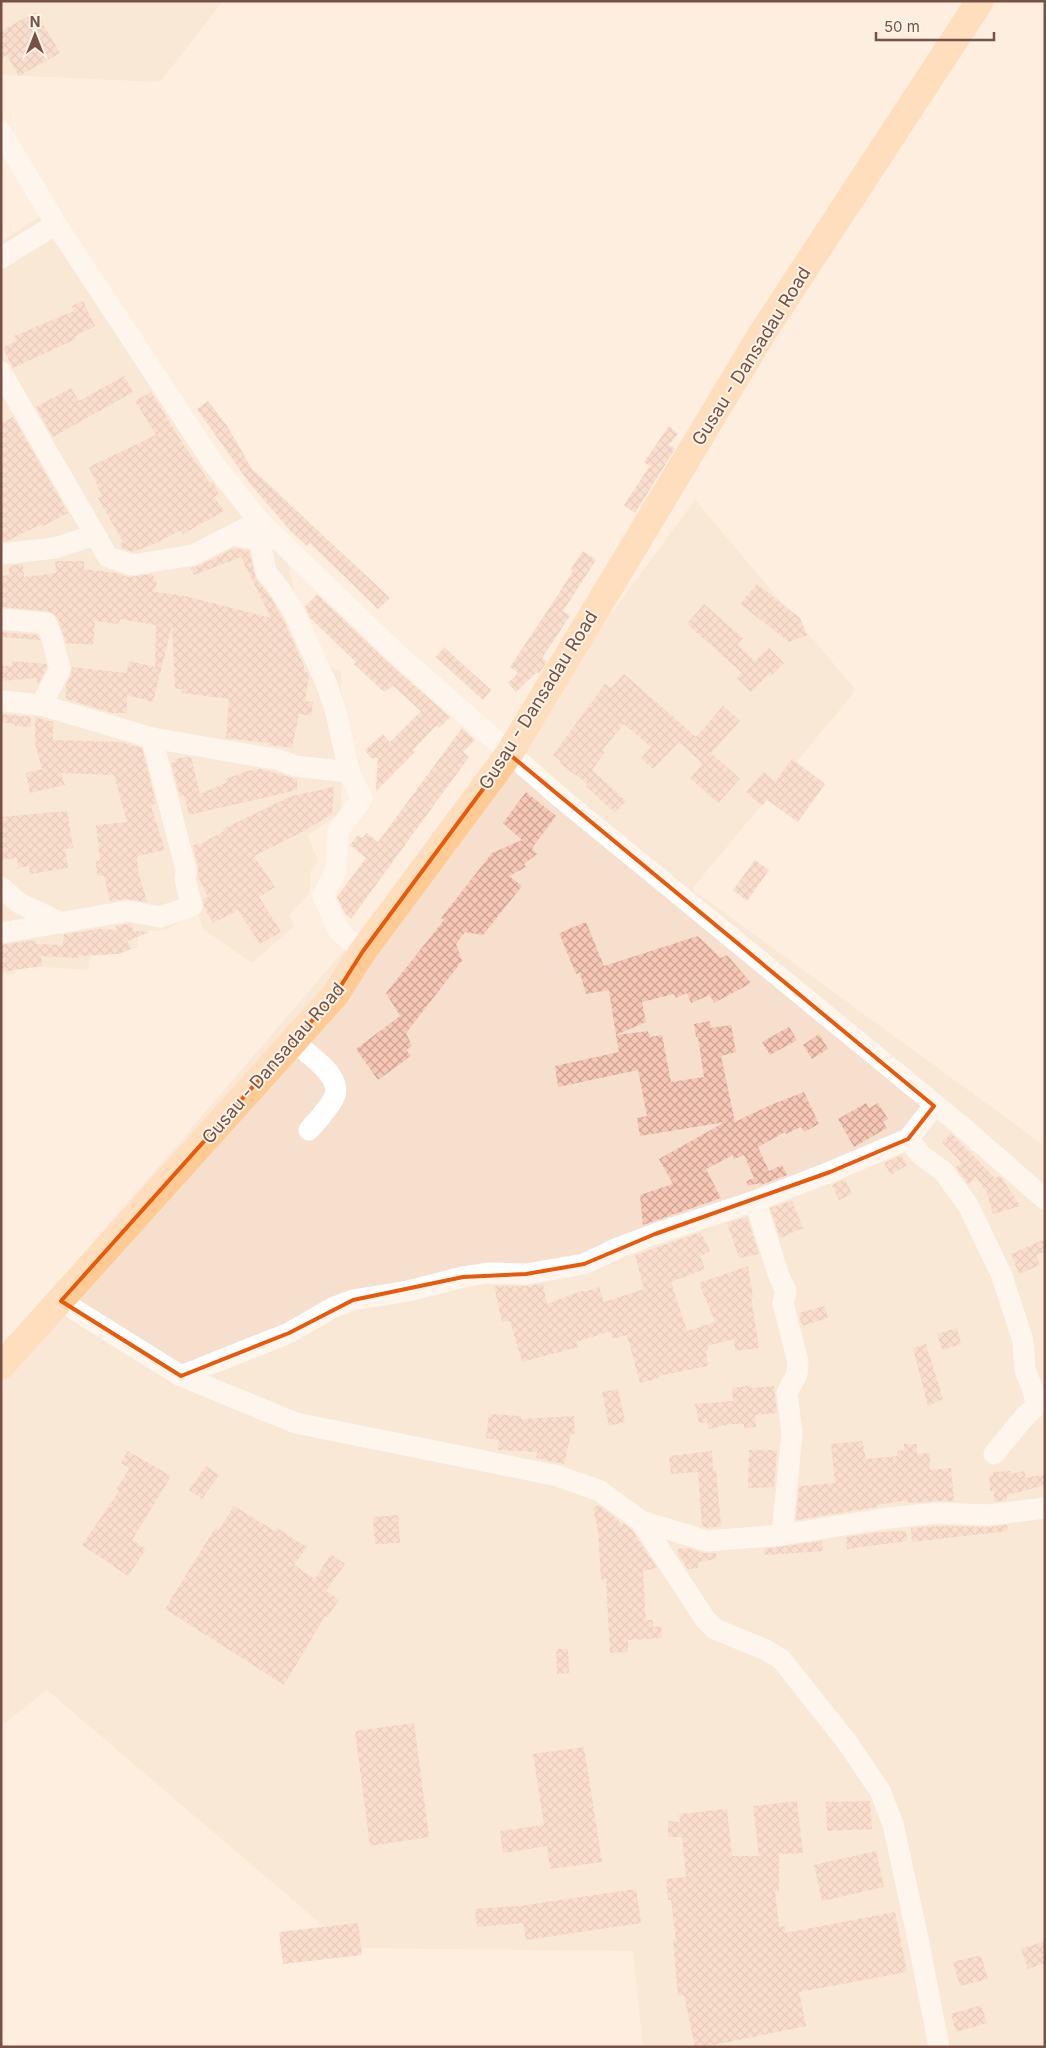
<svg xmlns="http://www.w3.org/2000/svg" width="1046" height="2048" viewBox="0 0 1046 2048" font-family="Inter,sans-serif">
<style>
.residential{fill:#f6dfcd}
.building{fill:url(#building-cross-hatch)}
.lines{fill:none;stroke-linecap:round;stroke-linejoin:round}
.minor{stroke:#fff;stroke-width:21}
.major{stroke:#ffcb95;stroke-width:28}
.marked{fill:none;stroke:#e8590c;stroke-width:4;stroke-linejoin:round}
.labels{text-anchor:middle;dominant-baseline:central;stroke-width:4;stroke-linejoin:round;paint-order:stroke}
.street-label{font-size:18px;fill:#765145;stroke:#fff3e7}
</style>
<defs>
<pattern id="building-cross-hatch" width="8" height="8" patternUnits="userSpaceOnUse" patternTransform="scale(1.25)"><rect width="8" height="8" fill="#f6c7b5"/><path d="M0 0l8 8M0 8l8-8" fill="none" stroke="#cca495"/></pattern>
</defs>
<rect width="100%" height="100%" fill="#feeedf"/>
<g class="residential">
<path d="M1,1H223L160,82L1,75Z"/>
<path d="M51,209L288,561L307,657L341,672V813L308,835L318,861L310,872V893L289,915L294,926L252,963L203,929L197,911L166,930L139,932L137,948L90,956L88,970L15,965V974L1,975V242Z"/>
<path d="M695,500L856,690L692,889L1045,1146V2047H643L633,1951L349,1948L47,1690L1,1726V1350L473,800Z"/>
</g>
<g class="building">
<path d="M36,12L60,53L19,76L7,55L1,58V31Z"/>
<path d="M83,301L95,326L75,336L76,339L13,368L3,348L16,341L14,336L74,311L72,306Z"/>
<path d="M124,376L133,392L53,437L36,407L71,388L79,401Z"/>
<path d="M151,392L183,444L210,483H213L219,494L214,497L224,511L183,534L181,530L154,544L132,552L122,548L120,543L123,542L98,498L102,496L89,467L156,435L135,401Z"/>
<path d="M208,401L227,426L252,469L390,598L378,609L310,543L307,546L290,530L250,484L197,409Z"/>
<path d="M13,417L68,513L43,526L42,524L7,541H1V424Z"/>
<path d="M669,426L678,434L669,445L675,449L635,513L624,505L650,466L644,462Z"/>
<path d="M234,548L249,551L256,579L271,598L284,621L304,666V671L307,672L309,675L305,701L313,702L311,716L299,714L292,748L269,745L270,743L226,738L229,699L182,693V689H175L172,625L153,702L127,695V713H112L66,699V685L71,675L72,667L126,673L129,661L155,667L156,625L120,619L119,624L95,621L93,645L66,643L58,618L53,613L47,611L1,607V576L9,575V566L23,564L24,577L56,573L55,561H84V569L116,573L128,577L152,574L157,582L155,589L152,591L155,592L185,596L271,618L241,557L194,575L191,568L199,566Z"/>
<path d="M583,551L596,560L563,611L570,616L542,658L547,661L539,674L537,672L516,692L508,683L518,673L510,667L556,598L573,571L571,569Z"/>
<path d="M757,584L800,618L807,635L789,642L740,604Z"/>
<path d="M317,594L388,662L450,717L439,728L436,726L413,750L415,752L376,791L377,768L379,767L377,765L378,758H371L365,750L383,734L390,742L421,711L393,686L384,692L354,664L356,662L310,618L305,607Z"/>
<path d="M704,604L743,638L737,644L755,661L769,648L784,663L772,675L770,673L751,692L737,678L742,673L687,624Z"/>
<path d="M1,632L37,635L40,640L1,637Z"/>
<path d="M444,647L491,690L483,700L436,657Z"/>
<path d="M12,661L46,664L47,667L38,684L36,678L1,681V666H13Z"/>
<path d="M624,674L696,737L723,706L740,721L711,753L740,779L718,803L690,778L703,764L679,742L653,769L641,758L651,747L624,724L602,750L605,752L592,770L626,801L615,813L586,786L588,784L559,763L561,761L553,755L605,684L611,688Z"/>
<path d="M1,714L31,717V727L15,726V724L1,722Z"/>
<path d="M35,717L53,722V740L120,742L142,748L156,803L151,806L165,850L137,856L138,871L147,902L126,899L110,901L104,876H97L96,861H100L96,825L127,822L114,775L61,773L65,785L30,793L26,773L42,769L35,743Z"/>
<path d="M462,728L475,740L463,752L469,757L351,919L345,914L337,897L366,858L350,845L358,835L362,838L367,833L378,842Z"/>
<path d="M186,757H191L200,794L227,782L226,779L247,771L260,769L297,779V790L189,815L184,795L180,796L171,763L176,762L175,759Z"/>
<path d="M792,759L825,784L798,822L767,800L762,806L746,792L764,772L775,782Z"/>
<path d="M334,787L332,814L304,831L254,856L275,887L259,897L281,932L260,944L238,910L213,923L204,907L203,899L208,897L198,877V867L193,846L198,843L199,845L224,831L223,829L291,796Z"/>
<path d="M526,792L556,816L532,848L537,854L524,864L526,867L509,876L522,886L483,935L465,932L456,944L462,961L406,1033L412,1046L406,1050L411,1056L378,1080L356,1049L400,1016L386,993L444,920L441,918L492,853L522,840L503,823Z"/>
<path d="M67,811L73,848L65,849L68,868L30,874L29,866L18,868L17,858L1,860V817Z"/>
<path d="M755,860L769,870L747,901L733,890Z"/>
<path d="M586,922L604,966L698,936L721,958L727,955L751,983L714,1003L710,995L691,1003L687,993L676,998L674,994L642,1002L646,1022L616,1035L609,990L586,994L580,973L576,974L559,933Z"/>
<path d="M128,924H131L134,931L149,932L127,941L131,949L119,954L79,956V958L41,956L42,966L1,972V945L35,940L36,944L63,945L64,935L66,934L99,929L117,930L116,926Z"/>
<path d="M710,1021L711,1028L731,1025L736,1052L721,1056L735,1122L768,1106L804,1092L819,1124L804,1132L801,1127L786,1134L785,1132L758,1147L769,1171L782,1165L787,1175L761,1185L760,1183L748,1186L746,1181L754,1178L744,1155L734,1159L733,1155L706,1169L721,1198L643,1225L640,1195L673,1184L659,1159L725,1122L640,1136L637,1118L647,1116L638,1070L558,1087L555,1066L619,1052L616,1035L648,1031L650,1037L662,1035L671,1082L704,1077L698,1037H696L694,1024Z"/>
<path d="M789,1027L797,1040L770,1055L762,1042Z"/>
<path d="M819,1034L828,1049L812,1059L803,1045Z"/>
<path d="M866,1103L869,1108L878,1103L888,1119L883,1122L887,1128L854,1147L838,1119Z"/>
<path d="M951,1133L995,1178L999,1176L1001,1177L1020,1206L993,1214L987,1193L976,1177L968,1184L956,1167L962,1163L942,1142Z"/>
<path d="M901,1155L907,1165L891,1175L884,1163Z"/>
<path d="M845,1179L852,1194L839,1200L832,1185Z"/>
<path d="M792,1201L803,1228L780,1238L770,1208Z"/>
<path d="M747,1217L759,1254L739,1258L727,1223Z"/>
<path d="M701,1232L710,1251L700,1256L705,1269L671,1282L687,1331L715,1322L699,1283L748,1266L753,1297H751L759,1348L735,1351L734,1339L707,1346L709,1350L706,1351L708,1366L659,1376V1378L640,1383L627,1335L613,1339L611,1331L576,1342L578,1347L522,1362L510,1321L502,1322L494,1286H526L543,1284L547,1304L584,1290L585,1292L599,1287L604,1302L644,1289L635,1255Z"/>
<path d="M1045,1239V1252L1036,1255L1040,1265L1019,1274L1011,1254Z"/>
<path d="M825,1306L828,1318L802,1326L799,1313Z"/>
<path d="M957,1328L961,1344L942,1350L937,1334Z"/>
<path d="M926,1344L943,1399L928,1406L913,1348Z"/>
<path d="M751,1385L752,1388L774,1386L777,1413L755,1415L756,1427L744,1428V1424H730L709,1429L707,1422L699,1423L695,1404L733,1401L732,1388Z"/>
<path d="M618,1389L625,1422L609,1426L602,1392Z"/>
<path d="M489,1414L521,1416V1419L574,1416L575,1434H571L564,1464L536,1458L537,1452L498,1450L499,1440L486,1438Z"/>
<path d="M862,1441L866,1459L898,1456L897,1451L904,1450V1444H917V1454L930,1453V1470L951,1468L954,1501H937L908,1503V1500L876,1505L877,1507L796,1520L799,1486L835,1483L831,1444Z"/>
<path d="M749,1450H777L774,1487L748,1488Z"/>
<path d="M128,1451L171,1476L132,1540L146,1549L128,1576L82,1545L119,1491L116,1489L128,1471L129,1468L121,1463Z"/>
<path d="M712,1451L713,1470H716L721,1526L708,1528L702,1526L698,1472L671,1474L669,1456Z"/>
<path d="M206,1466L219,1475L202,1499L189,1490Z"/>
<path d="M1011,1471V1474L1024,1471L1026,1478L1045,1474V1485L1007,1495V1500L994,1502V1491H990L989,1475H993V1472Z"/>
<path d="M599,1505L618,1520L621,1525L623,1523L632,1530L657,1568L643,1571L645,1609L646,1620H653V1627L661,1626L662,1638L628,1640V1652L610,1653L606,1579H601L598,1530L593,1508Z"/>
<path d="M234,1506L275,1531L277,1528L307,1547L294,1565L315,1579L331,1554L345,1564L326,1591L339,1600L327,1617L325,1616L284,1685L165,1609L215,1528L219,1530Z"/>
<path d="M398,1515L400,1543L375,1544L373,1517Z"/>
<path d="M1007,1525L1008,1531L912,1542L911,1528L938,1526L988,1527Z"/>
<path d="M906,1531L907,1541L847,1549L846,1537L880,1532Z"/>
<path d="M822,1541L823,1551L765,1555L764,1549Z"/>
<path d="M687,1548L704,1553H716V1559L698,1562V1568L688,1569L679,1556L678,1549Z"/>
<path d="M556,1649H568L569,1673L557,1674Z"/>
<path d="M414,1723L429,1837L370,1846L355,1731Z"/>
<path d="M584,1747L602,1862L550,1869L547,1846L503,1853L500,1831L544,1825L533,1754Z"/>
<path d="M797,1801L803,1853L779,1854V1891H775L779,1927L785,1926V1933L895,1912L907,1972L799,1992L806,2026L704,2047H695L684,1995L678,1996L673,1940H676L671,1900H668L666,1879L686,1877L682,1837H668V1821L680,1822L679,1814L727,1809L732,1856H759L753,1806Z"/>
<path d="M870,1801L872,1829L827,1831L826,1802Z"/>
<path d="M876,1851L884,1887L822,1901L814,1865Z"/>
<path d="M636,1889L641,1923L526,1940L523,1923L477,1927L475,1909L519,1906Z"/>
<path d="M358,1923L362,1955L283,1964L279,1932Z"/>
<path d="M1045,1941V1963L1028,1969L1021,1949Z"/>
<path d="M981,1955L988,1979L960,1986L953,1962Z"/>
<path d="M981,2005L987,2023L956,2032L951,2014Z"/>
</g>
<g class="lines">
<g class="minor">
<path d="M1,132L56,224L213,463L259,521L396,653L561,798L959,1124L1045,1199"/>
<path d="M1,258L56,224"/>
<path d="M1,372L108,557L132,565L193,555L244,529"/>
<path d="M232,535L260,540L266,572L281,591L295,615L327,685L336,712L349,772L362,799L338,831L336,870L323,896L339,931L363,951"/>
<path d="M1,554L55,548L95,535"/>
<path d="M1,619L46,623L51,635L60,669L41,705"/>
<path d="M1,701L41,705L152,738L280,760L295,766L349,772"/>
<path d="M1,887L19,903L62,923"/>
<path d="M1,933L128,911L160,917L192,906L185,880L186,870L152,738"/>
<path d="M294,1042C308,1054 341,1075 335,1095C332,1105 316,1122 309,1130"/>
<path d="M908,1139L922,1156L943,1171L968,1205L1002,1276L1023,1341L1025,1370L1033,1390L1036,1403L1033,1409L1026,1415L994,1454"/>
<path d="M755,1201L779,1276L786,1291L783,1303L798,1362L797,1374L787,1393L792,1434L782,1535"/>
<path d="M61,1301L181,1376L296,1423L558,1476L600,1491L641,1521L705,1619L715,1629L766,1650L781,1659L847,1742L880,1791L893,1824L918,1939L939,2047"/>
<path d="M181,1376L289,1333L332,1308L353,1300L408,1291L463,1277L488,1273L526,1274L584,1264L620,1247L655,1234L755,1201L830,1172L908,1139L934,1106"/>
<path d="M641,1521L707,1541L782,1535L888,1518L938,1513L988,1515L1045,1508"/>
</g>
<path class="major" d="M1,1366L335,995L363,951L509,754L763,332L980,1"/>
</g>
<path d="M0 0H1046V2048H0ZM509,754L934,1106L908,1139L830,1172L655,1234L584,1264L526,1274L463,1277L353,1300L289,1333L181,1376L61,1301L335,995L363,951Z" fill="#feeedf" fill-opacity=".55" fill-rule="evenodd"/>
<path class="marked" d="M509,754L934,1106L908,1139L830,1172L655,1234L584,1264L526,1274L463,1277L353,1300L289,1333L181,1376L61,1301L335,995L363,951Z"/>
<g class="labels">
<g class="street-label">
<text transform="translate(751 356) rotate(-58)">Gusau - Dansadau Road</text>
<text transform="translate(538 700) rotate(-58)">Gusau - Dansadau Road</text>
<text transform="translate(273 1063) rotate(-49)">Gusau - Dansadau Road</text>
</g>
</g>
<rect width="1046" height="2048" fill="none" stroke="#765145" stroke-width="5"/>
<g transform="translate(35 35)" stroke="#fff3e7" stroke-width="4" paint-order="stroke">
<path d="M0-4L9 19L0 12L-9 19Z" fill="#765145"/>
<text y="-8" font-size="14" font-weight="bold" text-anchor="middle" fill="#765145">N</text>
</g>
<path d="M876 32v8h118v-8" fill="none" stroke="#765145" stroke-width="2.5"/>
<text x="884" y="32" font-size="15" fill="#765145" stroke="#fff3e7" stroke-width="4" paint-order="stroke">50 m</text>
</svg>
